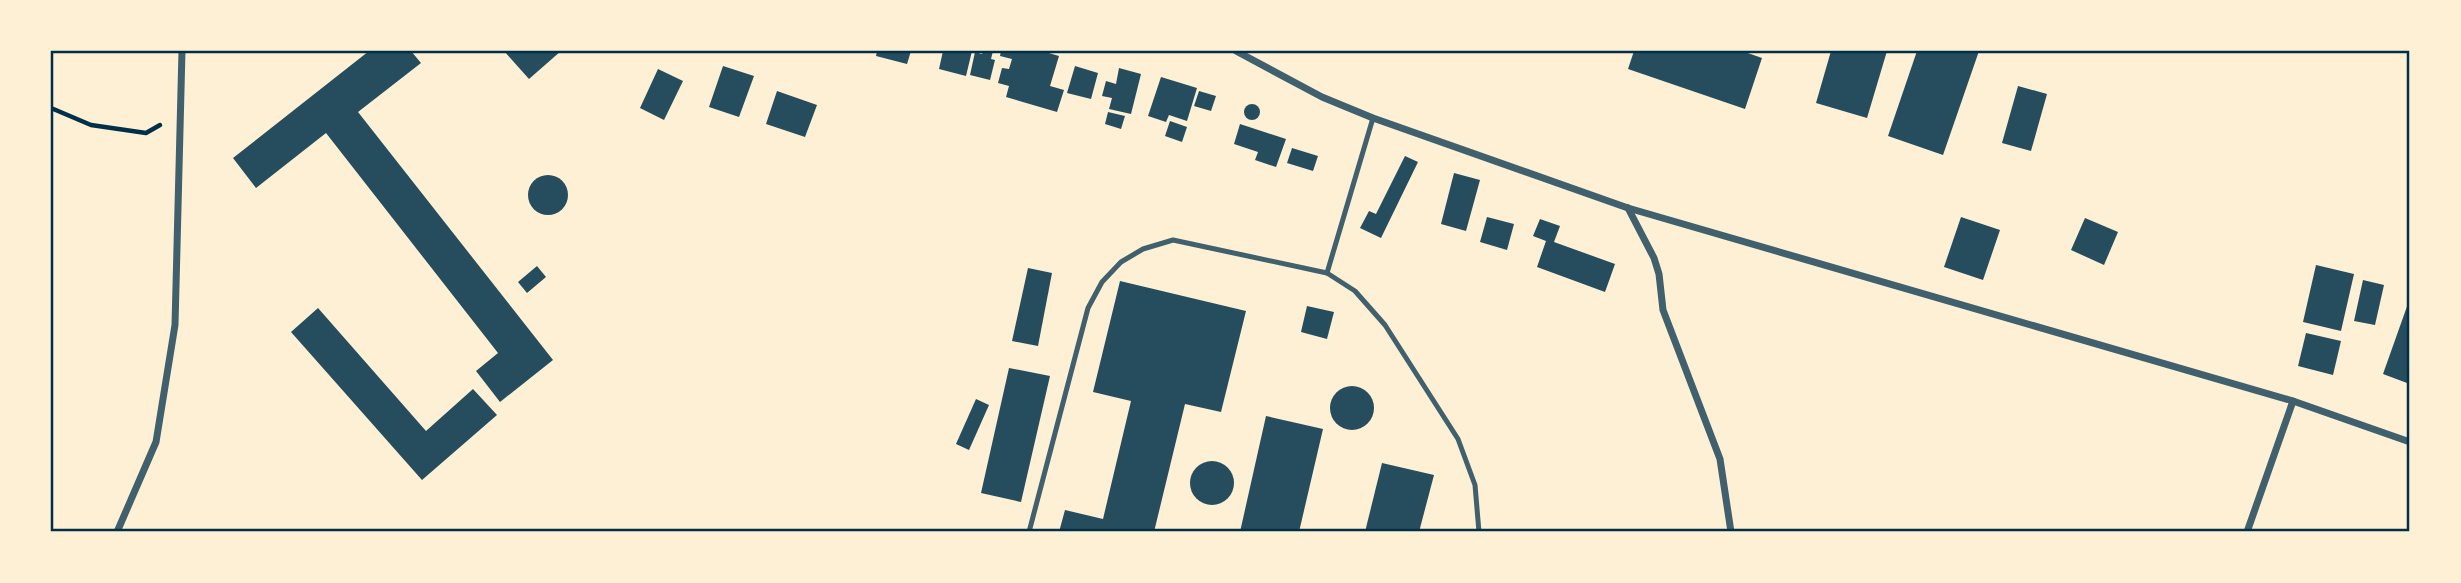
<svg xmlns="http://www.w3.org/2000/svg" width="2461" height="583" viewBox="0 0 2461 583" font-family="'IBM Plex Sans',sans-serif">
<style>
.building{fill:#264d5e}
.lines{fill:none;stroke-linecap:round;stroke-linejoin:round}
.path{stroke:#003049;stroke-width:4.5}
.service{stroke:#3f606c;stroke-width:5}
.minor{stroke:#3f606c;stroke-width:7}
.neatline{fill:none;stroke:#003049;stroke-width:2.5}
</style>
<rect width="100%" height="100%" fill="#fdf0d5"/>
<g class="building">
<path d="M369,51H411L421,63L358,112L553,360L500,402L476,371L498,353L326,133L256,188L233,158Z"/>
<path d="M504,51H561L529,79Z"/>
<path d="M877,51H911L907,64L876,56Z"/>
<path d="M943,51H972L966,76L939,69Z"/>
<path d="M983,51H993L991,59L995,60L990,80L970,75L975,52L982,54Z"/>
<path d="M1001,51H1042L1059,56L1050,86L1064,90L1057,112L1006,97L1009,86L998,83L1002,68L1009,69L1012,59L1000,56Z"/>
<path d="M1634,51H1742L1762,58L1745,109L1628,69Z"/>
<path d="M1831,51H1887L1867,118L1816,103Z"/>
<path d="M1917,51H1979L1943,155L1888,136Z"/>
<path d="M723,66L754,76L739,117L709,107Z"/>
<path d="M1075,66L1098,73L1091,99L1067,93Z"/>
<path d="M1119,68L1141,74L1131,114L1109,109L1112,98L1102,96L1106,81L1116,84Z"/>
<path d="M658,69L683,81L664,120L640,108Z"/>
<path d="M1161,77L1197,88L1187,121L1169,115L1166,122L1148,116Z"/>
<path d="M2018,86L2047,94L2031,151L2002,143Z"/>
<path d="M777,91L817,105L805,137L766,124Z"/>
<path d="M1199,91L1216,96L1211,111L1194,106Z"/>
<circle cx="1252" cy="112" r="8"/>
<path d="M1108,112L1125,116L1121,129L1105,124Z"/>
<path d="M1170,121L1187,127L1182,142L1165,136Z"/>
<path d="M1240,124L1286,139L1276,167L1255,160L1258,152L1234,144Z"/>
<path d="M1292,148L1318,156L1313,171L1287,163Z"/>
<path d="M1405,156L1418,162L1381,238L1360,228L1369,211L1376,214Z"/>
<path d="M1454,173L1480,180L1466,231L1441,224Z"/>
<circle cx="548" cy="195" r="20"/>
<path d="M1487,217L1514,224L1507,250L1480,242Z"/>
<path d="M1961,217L2000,230L1983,280L1944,267Z"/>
<path d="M2085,218L2118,232L2104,265L2071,250Z"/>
<path d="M1540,219L1560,226L1554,242L1615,264L1605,292L1537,267L1546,241L1533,236Z"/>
<path d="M2316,265L2354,274L2341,331L2303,322Z"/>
<path d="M537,266L546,277L527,293L518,282Z"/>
<path d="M1028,268L1052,273L1038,346L1012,341Z"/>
<path d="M2363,280L2384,285L2375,325L2354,321Z"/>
<path d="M1120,281L1246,311L1221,412L1185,404L1154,532H1059L1065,510L1103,519L1131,401L1093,392Z"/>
<path d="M2410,298V373L2407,383L2383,374Z"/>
<path d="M1307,306L1334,312L1327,339L1301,332Z"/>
<path d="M318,308L426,431L473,389L497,415L422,480L291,332Z"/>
<path d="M2306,333L2341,341L2333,375L2298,366Z"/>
<path d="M1009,368L1050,376L1021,502L981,493Z"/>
<circle cx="1352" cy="408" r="22"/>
<path d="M976,399L989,405L969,450L956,444Z"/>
<path d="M1266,416L1323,429L1299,532H1240Z"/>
<circle cx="1212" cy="483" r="22"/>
<path d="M1382,463L1434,475L1419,532H1365Z"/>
</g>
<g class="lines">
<path class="path" d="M51,108L91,125L146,133L160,125"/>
<g class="service">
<path d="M1327,273L1373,118"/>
<path d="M1029,532L1088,308L1102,282L1121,262L1143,249L1173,240L1327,273L1355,291L1385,325L1458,439L1475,485L1479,532"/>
</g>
<g class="minor">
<path d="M1236,51L1322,97L1373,118L1628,208L2293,401L2410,442"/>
<path d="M1628,208L1654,258L1659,274L1663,310L1720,459L1731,532"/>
<path d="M117,532L156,442L175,325L182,51"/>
<path d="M2247,532L2293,401"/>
</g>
</g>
<rect width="2461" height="583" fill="none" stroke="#fdf0d5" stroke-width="105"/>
<rect x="52" y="52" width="2356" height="478" class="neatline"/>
</svg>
